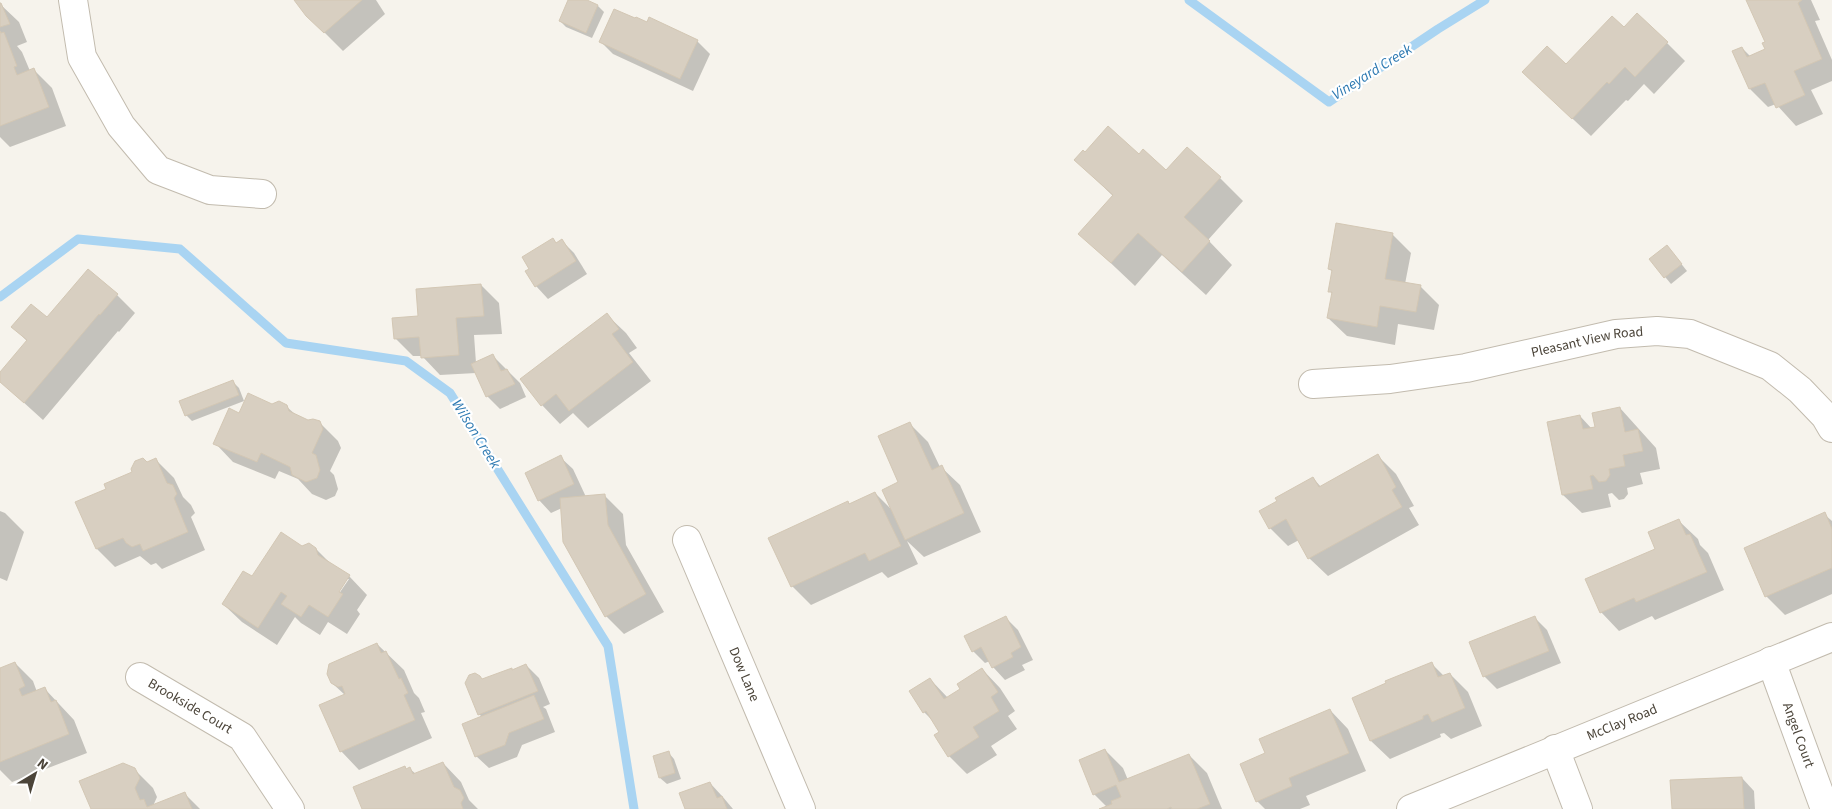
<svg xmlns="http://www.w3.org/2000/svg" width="1832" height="809" viewBox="0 0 1832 809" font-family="'Source Sans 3',sans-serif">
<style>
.shadow{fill:#0003;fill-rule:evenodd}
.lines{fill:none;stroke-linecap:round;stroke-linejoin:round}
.stream{stroke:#a9d4f2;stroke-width:9}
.building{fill:#d8cfc1;stroke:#d3c7b4}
.minor-casing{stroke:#c2bbae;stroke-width:30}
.minor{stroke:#fff;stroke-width:28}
.labels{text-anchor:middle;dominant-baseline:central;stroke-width:4.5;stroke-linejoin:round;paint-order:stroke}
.street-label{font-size:14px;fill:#4b4439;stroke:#fff}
.water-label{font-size:15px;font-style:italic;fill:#2e7ab2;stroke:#fff}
</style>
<rect width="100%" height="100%" fill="#f6f3ec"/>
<g class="shadow">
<path d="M296,0H376L385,14L343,51L302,10Z"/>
<path d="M569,0H584L598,6L604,12L592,38L566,27L560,21Z"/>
<path d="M1747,0H1811L1820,20L1815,21L1832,60V81L1811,90L1823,114L1796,126L1776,104L1768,107L1750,89L1742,48L1750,56L1766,50L1767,43Z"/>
<path d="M0,4L19,22L27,42L17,46L22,52L30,71L34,70L52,88L66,126L10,147L0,137Z"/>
<path d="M1624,29L1667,43L1685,61L1654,94L1644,84L1628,101L1626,100L1591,136L1542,90L1566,66Z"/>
<path d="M697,41L710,54L693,91L613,54L601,42Z"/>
<path d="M1139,156L1166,172L1220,178L1243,201L1208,240L1232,265L1206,295L1162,255L1135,286L1080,234L1114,197L1076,160Z"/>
<path d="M1392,234L1411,253L1405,284L1420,286L1439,305L1434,330L1398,324L1395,345L1347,336L1328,318L1333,294L1329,291L1333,272L1329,269Z"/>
<path d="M562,241L574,253L587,274L548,299L536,286L556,244Z"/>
<path d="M1667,246L1687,271L1671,284L1651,260Z"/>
<path d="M481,285L499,303L502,334L474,335L476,363L492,355L520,383L526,397L500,409L487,396L476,373L440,375L422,356H413L395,338L419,317Z"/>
<path d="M117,295L135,313L119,332L118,331L43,420L0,381V374L28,342L13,327L47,319Z"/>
<path d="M607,315L626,333L637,348L629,353L651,381L588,428L573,413L560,424L542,405Z"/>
<path d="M233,382L239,388L244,401L192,421L186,415Z"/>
<path d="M272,406H286L297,416L308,421L320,423L338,441L341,448L330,471L334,475L338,489L335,496L326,500L312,494L298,479L279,471L275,479L233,462L215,443L239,414Z"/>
<path d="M1620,408L1656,448L1660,469L1640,473L1643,484L1627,488L1628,494L1624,499L1619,500L1612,493L1608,494L1611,507L1582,513L1563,495L1580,416L1592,429L1596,428Z"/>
<path d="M909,423L928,442L940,467H941L960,485L981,532L924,557L907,541L918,564L888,578L882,572L811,605L792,586L770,539L848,502L850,505L875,493L893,511L900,483Z"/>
<path d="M1378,456L1396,474L1414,506L1409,508L1419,525L1328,576L1309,558L1299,540L1288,546L1270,528L1313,478L1321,487Z"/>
<path d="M560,457L573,469L586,497L605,496L623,514L626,545L664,612L624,634L606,616L562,508L551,513L539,500Z"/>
<path d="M156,460L174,478L183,497L191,505L195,513L191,517L205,550L162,569L156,563L151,565L140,556L115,567L97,549L77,502L108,490L147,463Z"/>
<path d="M0,511L5,513L24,532L7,581L0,578Z"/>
<path d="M1824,514L1832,521V594L1785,615L1766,596Z"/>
<path d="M1679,521L1698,539L1700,545L1708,553L1724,590L1655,620L1652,616L1619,631L1601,612L1657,549Z"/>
<path d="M302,547L316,549L333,566L349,576L367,595L357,610L360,614L347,634L328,622L320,635L301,623L295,617L277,645L242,622L223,604L252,578ZM346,579H349L336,598L334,596Z"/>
<path d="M1005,617L1018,630L1033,660L1022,665L1025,670L1005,680L993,667L990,661L985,663L973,651Z"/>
<path d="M1535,618L1547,630L1561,663L1497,689L1484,676Z"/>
<path d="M377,644L404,670L414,693L419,698L425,712L421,713L432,738L359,770L341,751L345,695L332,683Z"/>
<path d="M15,663L33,681L37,692L45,689L74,720L87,753L12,782L0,770V669Z"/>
<path d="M1431,663L1444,676L1450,674L1468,692L1482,726L1451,739L1444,733L1440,734L1441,737L1390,759L1371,741L1354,698Z"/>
<path d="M526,665L539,678L550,704L543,707L546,709L555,732L522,745L517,757L489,768L476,756L482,717L479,714L483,680L511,669L513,671Z"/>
<path d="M982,669L1000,688L1015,711L1008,716L1017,729L991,746L997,755L967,774L949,756L941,733L936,724L924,712L930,679L948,698L962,689Z"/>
<path d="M1330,710L1348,729L1366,771L1306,796L1310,805L1300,809H1265L1257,801L1267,754Z"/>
<path d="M1105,750L1123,768L1128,780L1189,755L1207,773L1222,809H1102L1107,807L1094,794Z"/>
<path d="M668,752L674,759L681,779L667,784L660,778L654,757Z"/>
<path d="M443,763L461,782L469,800L478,809H363L407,770L410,769L416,774Z"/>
<path d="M134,769L153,788L157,797L153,806L184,793L200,809H92Z"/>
<path d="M1742,778L1754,791L1755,809H1673Z"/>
<path d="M710,783L722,796L733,809H686Z"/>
</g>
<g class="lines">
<g class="stream">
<path d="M1189,0L1329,102L1438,29L1485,0"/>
<path d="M0,297L78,239L180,249L286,343L406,361L450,393L608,646L634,809"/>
</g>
</g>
<g class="building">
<path d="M294,0H362L324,33L306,16Z"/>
<path d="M568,0H587L598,5L586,33L559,21Z"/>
<path d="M1746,0H1802L1798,3L1822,59L1794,71L1805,95L1776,108L1765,83L1749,89L1732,51L1742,47L1747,57L1765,49L1762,43L1765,42Z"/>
<path d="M0,3H1L10,24L0,27Z"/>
<path d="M614,9L635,18L636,17L647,22L649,17L698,40L680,79L599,42Z"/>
<path d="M1637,13L1668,42L1635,77L1625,67L1609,84L1607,82L1572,119L1522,72L1547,46L1566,64L1612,16L1624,27Z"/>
<path d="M0,31L1,33L4,32L17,66L14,67L17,75L34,68L49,107L0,126Z"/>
<path d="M1108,126L1139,154L1143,149L1166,170L1187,147L1221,177L1184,217L1210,241L1182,272L1138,233L1111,263L1078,234L1113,195L1074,160L1083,150L1085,152Z"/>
<path d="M1336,223L1393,233L1385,279L1421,285L1416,312L1380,306L1377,327L1327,318L1332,292H1328L1332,270L1328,269Z"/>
<path d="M553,238L556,243L562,239L576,261L535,287L525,271L529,269L522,257Z"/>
<path d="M1667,245L1682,264L1664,278L1649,259Z"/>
<path d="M88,269L118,294L100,315L99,314L24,403L0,382V372L27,340L11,327L31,304L47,317Z"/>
<path d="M481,284L484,316L456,318L459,355L421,358L419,337L394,339L392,318L418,316L416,289Z"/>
<path d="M607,313L619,329L612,334L633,362L569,411L556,394L541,406L520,379Z"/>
<path d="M493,354L501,371L507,369L515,384L486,397L471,364Z"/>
<path d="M233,380L239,395L185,416L179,401Z"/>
<path d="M248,393L272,404L279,401L287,405L289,411L308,420L313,419L320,421L323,429L312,453L316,455L320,470L317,478L306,482L292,475L290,467L261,453L257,462L213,444L229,408L239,413Z"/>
<path d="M1620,407L1625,432L1638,429L1643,451L1623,455L1625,466L1609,469L1610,475L1606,481L1599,482L1593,475L1590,476L1593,489L1562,495L1547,422L1580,415L1583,429L1595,427L1592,413Z"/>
<path d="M910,422L932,470L942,465L964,513L905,540L882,490L898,482L878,436Z"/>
<path d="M1378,454L1396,487L1392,490L1402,507L1308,559L1286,519L1269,529L1259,511L1277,501L1275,498L1313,477L1319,487Z"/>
<path d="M561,455L574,484L538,501L525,473Z"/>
<path d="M143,458L147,462L156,458L167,483L173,485L177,494L174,498L188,532L143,551L140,544L132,547L126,543L123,538L96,549L75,502L106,489L104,484L132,472L131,469L135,461Z"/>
<path d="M875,492L901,546L869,561L865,553L791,587L768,538L848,501L849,504Z"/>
<path d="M605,494L608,525L646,594L605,617L563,542L560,498Z"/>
<path d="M1825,512L1832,529V568L1765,597L1744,548Z"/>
<path d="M1679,519L1686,535L1690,534L1707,572L1636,602L1634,598L1600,613L1585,579L1655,549L1648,532Z"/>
<path d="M281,532L302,546L309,543L316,548L318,555L350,575L339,592L343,594L328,617L309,605L301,617L281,604L287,596L281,592L258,628L222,604L243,571L252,576Z"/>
<path d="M1006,616L1021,647L1011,653L1013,657L992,668L981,647L972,652L964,636Z"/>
<path d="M1535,616L1549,651L1483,677L1469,642Z"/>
<path d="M377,643L381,653L386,651L399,679L401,678L408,693L404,695L415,720L340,752L319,705L345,694L342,686L338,687L331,683L327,674L329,664Z"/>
<path d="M15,662L25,686L19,689L22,696L45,687L51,702L56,700L69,734L0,762V668Z"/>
<path d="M1432,662L1438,677L1450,673L1465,708L1432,722L1428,714L1423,716V719L1370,741L1352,698L1386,683L1385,681Z"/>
<path d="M526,664L538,691L478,715L465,683L469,675L475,673L480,676L482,679L512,668V670Z"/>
<path d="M982,668L998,692L991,697L999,711L973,727L979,737L948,757L934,735L939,732L926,711L923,713L909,691L930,678L944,699L960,689L957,684Z"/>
<path d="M534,695L544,719L509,733L505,745L475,757L462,724Z"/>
<path d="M1330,709L1349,753L1289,778L1292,786L1256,802L1240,764L1265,753L1259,739Z"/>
<path d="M1105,749L1119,782L1189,754L1210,804L1197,809H1172L1171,807L1167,809H1099L1112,804L1111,801L1121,797L1116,785L1093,795L1079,760Z"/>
<path d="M669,751L675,773L659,778L653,756Z"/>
<path d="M443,762L454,787L460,790L464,798L461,803L463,809H362L353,787L405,766L406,769L410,767L413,774Z"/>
<path d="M123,763L135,768L140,778L135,788L140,800L144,799L147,807L185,792L192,809H91L79,781Z"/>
<path d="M1742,777L1744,809H1672L1670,780Z"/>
<path d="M710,782L717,798L722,796L727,809H685L679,793Z"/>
</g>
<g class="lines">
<g class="minor-casing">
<g id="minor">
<path d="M73,0L82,57L121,126L158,170L210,190L262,194"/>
<path id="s1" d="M1313,384L1390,379L1466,368L1616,334L1657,331L1690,334L1770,366L1800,390L1825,416L1832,428"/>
<path id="s2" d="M687,540L801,809"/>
<path id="s3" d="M1771,661L1825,809"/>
<path id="s4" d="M140,677L242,737L290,809"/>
<path d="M1555,749L1578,809"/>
<path id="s5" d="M1411,809L1832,637"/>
</g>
</g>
<use href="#minor" class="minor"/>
</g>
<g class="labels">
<g class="street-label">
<text stroke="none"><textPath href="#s1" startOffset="278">Pleasant View Road</textPath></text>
<text stroke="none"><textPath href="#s2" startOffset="146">Dow Lane</textPath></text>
<text stroke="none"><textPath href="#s4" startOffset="58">Brookside Court</textPath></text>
<text stroke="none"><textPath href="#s5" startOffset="228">McClay Road</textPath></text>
<text stroke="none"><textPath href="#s3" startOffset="79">Angel Court</textPath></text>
</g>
<g class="water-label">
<text transform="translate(1372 72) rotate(-32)">Vineyard Creek</text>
<text transform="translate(476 434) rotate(58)">Wilson Creek</text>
</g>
</g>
<g transform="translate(35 774) rotate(38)" stroke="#ffffff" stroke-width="4" paint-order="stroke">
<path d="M0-4L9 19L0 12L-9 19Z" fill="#4b4439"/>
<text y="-8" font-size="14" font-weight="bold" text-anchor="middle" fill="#4b4439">N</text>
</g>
</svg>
